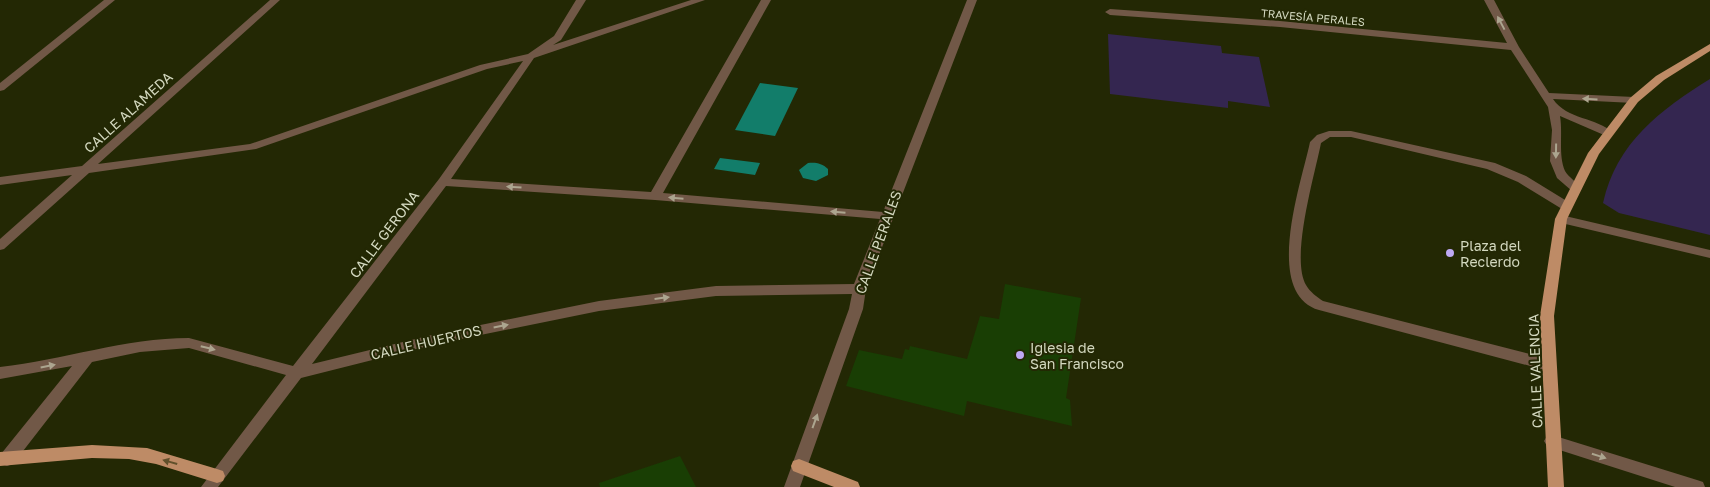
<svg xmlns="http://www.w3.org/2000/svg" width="1710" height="487" viewBox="0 0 1710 487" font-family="'Golos Text',sans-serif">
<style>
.green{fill:#342650}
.water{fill:#127d6a}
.building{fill:#193e04}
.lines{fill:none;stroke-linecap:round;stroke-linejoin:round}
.minor{fill:#715847;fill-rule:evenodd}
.major{fill:#be8b66;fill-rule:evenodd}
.oneway{fill:#aca58f}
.oneway2{fill:#61502b}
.poi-dot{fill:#bea9f4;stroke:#232804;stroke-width:2}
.labels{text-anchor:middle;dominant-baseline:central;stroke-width:4;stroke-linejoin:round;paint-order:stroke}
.far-street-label{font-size:11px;fill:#d3d8bf;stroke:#232804}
.street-label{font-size:14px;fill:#d3d8bf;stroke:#232804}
.poi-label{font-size:14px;fill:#d3d8bf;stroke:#232804;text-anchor:start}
</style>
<rect width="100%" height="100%" fill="#232804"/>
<g class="green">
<path d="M1108,34L1221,46L1222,53L1259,57L1270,107L1228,101V108L1110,94Z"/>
<path d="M1710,79V235L1619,213L1603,203C1616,143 1660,110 1710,79Z"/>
</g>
<g class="water">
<path d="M760,83L798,88L775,136L735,130Z"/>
<path d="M720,158L760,163L755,175L714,169Z"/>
<path d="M808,163C815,162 822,163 828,169V175L816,181L803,178L799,170Z"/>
</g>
<g class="building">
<path d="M1005,284L1081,298L1066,398L1070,400L1072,426L967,401L964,416L846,386L859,350L902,359L905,349L909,350L910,346L967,359L980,316L999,319Z"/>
<path d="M680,456L696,487H600L599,483Z"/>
</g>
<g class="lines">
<g class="minor">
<path d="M104,0H115L4,90L0,91V83Z"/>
<path d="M270,0H280L98,164L250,144L480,65L528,54L554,36L576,0H586L561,40L553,45L691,0H705L534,58L451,179L651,192L761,0H771L663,193L883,212L967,0H977L866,289L863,309L800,487H784L849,309L852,294L716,296L599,311L436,344L301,378L218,487H201L286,375L189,348L140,352L92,362L13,464L7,466L1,464V454L72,366L0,379V367C63,360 125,338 189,338L293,366L439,179L523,61L487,69L256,149L89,173L4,249L0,250V239L72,175L0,185V177L82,166ZM446,186L655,200L880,219L854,284L716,286L599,301L436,334L312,364Z"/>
<path d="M1484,0H1494L1519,47L1549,93L1634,97L1639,100L1634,103L1553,99C1567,120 1597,117 1613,133L1608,136L1604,135L1560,116C1563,134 1558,155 1565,171C1569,178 1577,182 1582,188L1580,191H1572L1557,178L1550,161L1552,130L1548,107L1511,50L1280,27L1110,15L1105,12L1110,9L1280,21L1507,43Z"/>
<path d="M1329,131H1351L1495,163L1526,176L1570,203L1572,206L1570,209H1562L1518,182L1487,169L1351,137H1330L1321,143C1315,174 1290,258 1306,285C1310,292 1317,297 1323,301L1549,359L1554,361L1556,365L1554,369L1549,371L1319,310C1262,293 1302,181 1310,142L1317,135Z"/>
<path d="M1561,215L1710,250V258L1557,222L1555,219Z"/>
<path d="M1552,435L1697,480L1703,482L1705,487H1675L1547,446L1544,441L1547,436Z"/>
</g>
<g class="major">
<path d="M1710,44V51L1664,80L1638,102L1599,154L1567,219L1554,316L1564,487H1548L1540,316L1555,219L1588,153L1630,98L1656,76Z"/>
<path d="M92,445L147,448L217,469L223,471L225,476L223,481L217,483L156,464L129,459L92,458L0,466V452Z"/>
<path d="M799,459L858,482L860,487H834L793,471L791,466L793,461Z"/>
</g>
</g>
<defs><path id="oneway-solid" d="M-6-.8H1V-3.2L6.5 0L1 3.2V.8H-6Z" transform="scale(1.25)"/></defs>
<g class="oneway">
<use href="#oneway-solid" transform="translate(1501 23) rotate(-118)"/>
<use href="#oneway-solid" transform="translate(1590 99) rotate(-177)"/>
<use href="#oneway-solid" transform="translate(1556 151) rotate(91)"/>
<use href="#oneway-solid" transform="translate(514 187) rotate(-176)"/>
<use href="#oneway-solid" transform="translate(676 198) rotate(-175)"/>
<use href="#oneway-solid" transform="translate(838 212) rotate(-175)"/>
<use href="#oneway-solid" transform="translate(662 298) rotate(-7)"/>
<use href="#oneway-solid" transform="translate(501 326) rotate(-11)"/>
<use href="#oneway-solid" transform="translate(208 348) rotate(14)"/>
<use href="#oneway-solid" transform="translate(48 366) rotate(-11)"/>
<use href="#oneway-solid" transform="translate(815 421) rotate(-70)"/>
<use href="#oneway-solid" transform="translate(1599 456) rotate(18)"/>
</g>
<use class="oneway2" href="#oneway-solid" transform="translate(170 462) rotate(-164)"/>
<g class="poi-dot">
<circle cx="1450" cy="253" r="5"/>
<circle cx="1020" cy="355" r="5"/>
</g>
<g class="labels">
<g class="far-street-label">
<text transform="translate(1313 17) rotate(5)">TRAVESÍA PERALES</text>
</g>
<g class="street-label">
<text transform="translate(128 112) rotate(-42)">CALLE ALAMEDA</text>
<text transform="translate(384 234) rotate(-53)">CALLE GERONA</text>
<text transform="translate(878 242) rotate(-70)">CALLE PERALES</text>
<text transform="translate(426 342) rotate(-13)">CALLE HUERTOS</text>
<text transform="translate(1535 371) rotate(-92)">CALLE VALENCIA</text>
</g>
<g class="poi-label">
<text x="1460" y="245">Plaza del<tspan x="1460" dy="16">Reclerdo</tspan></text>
<text x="1030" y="347">Iglesia de<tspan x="1030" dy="16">San Francisco</tspan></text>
</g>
</g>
</svg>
